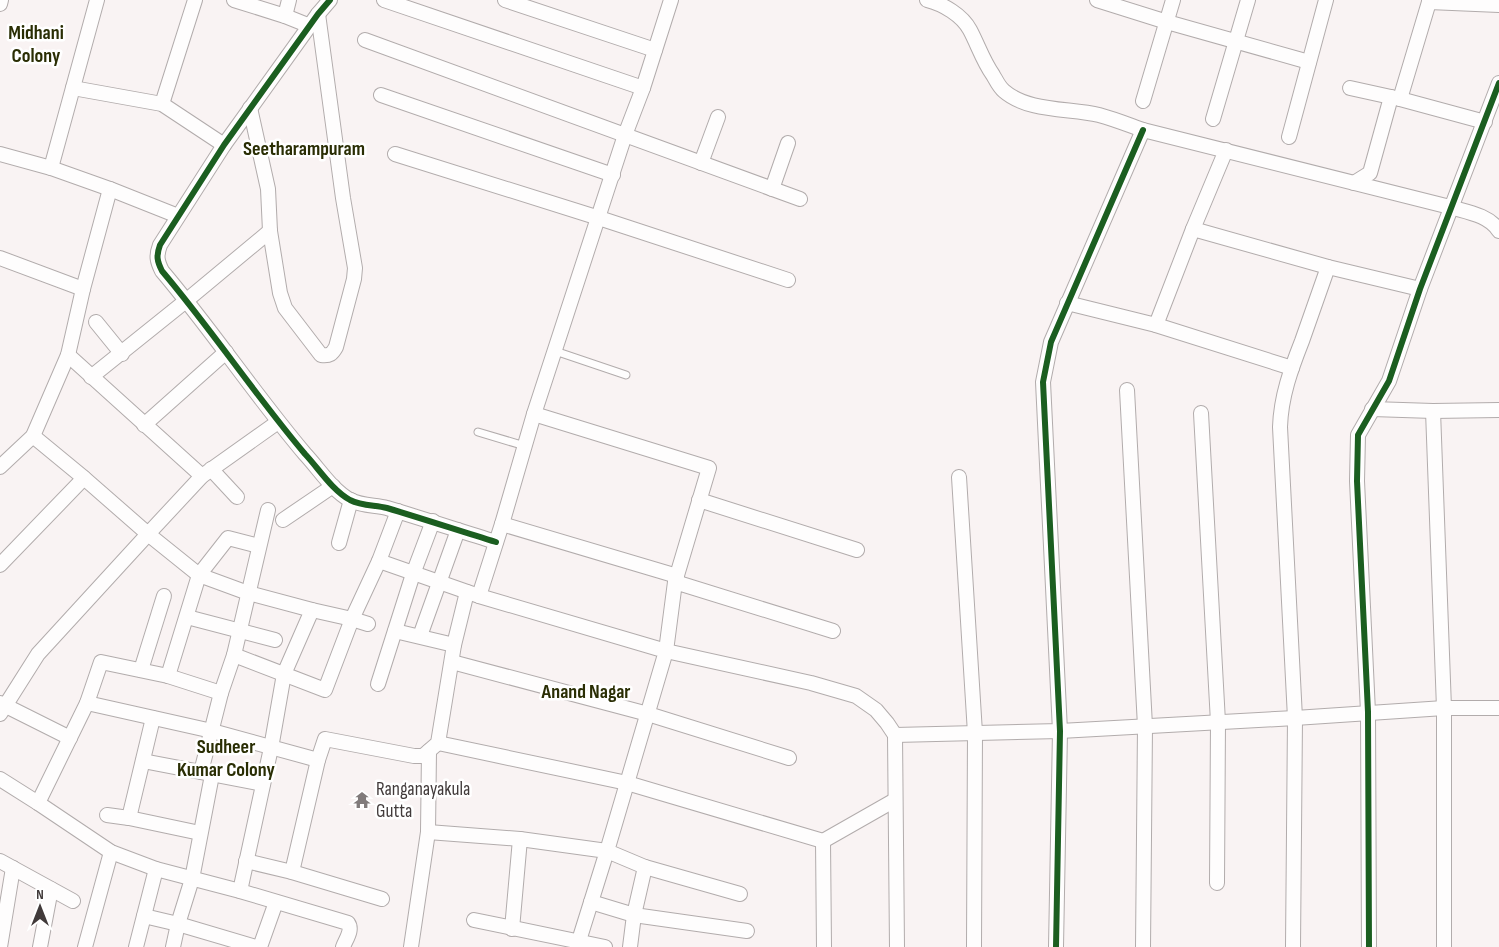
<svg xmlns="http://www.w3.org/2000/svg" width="1499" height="947" viewBox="0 0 1499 947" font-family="'Sofia Sans Condensed',sans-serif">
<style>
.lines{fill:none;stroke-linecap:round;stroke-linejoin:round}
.service-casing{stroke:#b2acac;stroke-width:9}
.minor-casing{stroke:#b2acac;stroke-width:16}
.service{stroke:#fefdfd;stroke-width:7}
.minor{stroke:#fefdfd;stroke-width:14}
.cycleway-casing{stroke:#fff;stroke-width:9}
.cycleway{stroke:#1b5e20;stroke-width:6}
.labels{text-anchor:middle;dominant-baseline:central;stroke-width:5;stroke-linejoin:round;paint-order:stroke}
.poi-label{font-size:19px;fill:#413a3a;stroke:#fff;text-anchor:start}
.neighbourhood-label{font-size:20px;font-weight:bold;fill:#2a2e04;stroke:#fff}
</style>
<rect width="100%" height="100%" fill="#f9f3f3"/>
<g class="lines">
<g class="service-casing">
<g id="service">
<path d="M555,351L626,375"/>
<path d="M478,432L525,446"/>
</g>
</g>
<g class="minor-casing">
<g id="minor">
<path d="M234,0L285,16L310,26"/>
<path d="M330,0L318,14L224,145L160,245C156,256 157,261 162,271C212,330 255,395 305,454C319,469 332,490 350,500C362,506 375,505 387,508C424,519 460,531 496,542"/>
<path d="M384,0L643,88"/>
<path d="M505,0L655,50"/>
<path d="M927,0C943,4 962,15 970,30C978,45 983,61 993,75C996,80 999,87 1004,91C1028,112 1070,108 1099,115C1114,119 1129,125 1143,130L1450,207C1467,212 1489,215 1499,231"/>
<path d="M1097,0L1167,22L1309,62"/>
<path d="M1429,0V2L1499,5"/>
<path d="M0,4L1,0"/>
<path d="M285,16L289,0"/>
<path d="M365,40L800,199"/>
<path d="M73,88L162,104L224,145"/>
<path d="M1350,88L1400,99L1485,122"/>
<path d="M381,95L613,175"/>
<path d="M1400,99L1429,2"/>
<path d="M1143,101L1173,0"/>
<path d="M162,104L195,0"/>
<path d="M250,108L268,189L270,231L280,293L285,308L321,355C330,356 332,354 336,347L354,279L355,268L343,198L318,14"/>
<path d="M1213,119L1248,0"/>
<path d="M1289,137L1326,0"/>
<path d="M0,154L51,168L110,189L178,216"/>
<path d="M395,154L599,218L788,280"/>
<path d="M701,163L718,117"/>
<path d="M51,168L97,0"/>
<path d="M1354,183L1370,173L1391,97"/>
<path d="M772,189L788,143"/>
<path d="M1193,229L1328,267C1319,292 1311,316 1302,341C1291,369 1281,396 1280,427L1295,718L1293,947"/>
<path d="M0,258L83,289"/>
<path d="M1328,267L1420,289"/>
<path d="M1067,303L1156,325L1292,368"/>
<path d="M96,322L122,354"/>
<path d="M1156,325L1193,229L1226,150"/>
<path d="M68,355L202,476"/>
<path d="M91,377L187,300L270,231"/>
<path d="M1127,390L1145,726L1143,947"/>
<path d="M1372,409L1433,411L1499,410"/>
<path d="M1433,411L1444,708V947"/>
<path d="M1201,413L1218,722L1217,883"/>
<path d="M534,414L709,468L675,582"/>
<path d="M144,425L226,352"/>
<path d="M33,436L84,478L148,534L202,476L278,422"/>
<path d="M0,467L33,436L68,355L83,289L110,189"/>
<path d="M211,469L237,497"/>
<path d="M959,477L975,733L974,947"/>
<path d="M699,500L857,550"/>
<path d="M283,520L333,486"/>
<path d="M502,524L677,576"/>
<path d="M339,543L351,500"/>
<path d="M379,561L479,596L666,651L607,851L645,867L634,915L630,947"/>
<path d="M0,565L84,478"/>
<path d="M479,596L502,524L534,414L625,135L643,88L671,0"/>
<path d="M187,617L275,640"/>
<path d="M395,631L454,645"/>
<path d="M833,631L675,582L666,651L811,683L856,696L876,710L887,723L895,735L897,947"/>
<path d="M420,636L458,530"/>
<path d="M234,655L325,690L352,619L379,561L398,511"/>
<path d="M452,662L648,714L789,758"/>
<path d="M141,670L164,596"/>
<path d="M168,676L199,575L228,538L259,546"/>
<path d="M378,684L413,574L433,521"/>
<path d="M0,703L70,738"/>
<path d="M87,703L212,731L318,760L292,872"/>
<path d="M0,714L38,654L148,534L199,575L248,593L312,610L352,619L368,624"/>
<path d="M153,718L129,818L200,833"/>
<path d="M895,735L1060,731L1295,718L1444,708H1499"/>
<path d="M438,743L627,783L823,841"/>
<path d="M318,760L325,739L414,756H423L438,743L454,645L467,592"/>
<path d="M143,761L263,784"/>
<path d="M201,772L221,693L234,655L268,510"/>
<path d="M0,779L38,803L111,852L156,869L240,891L348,923C353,930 346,939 343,947"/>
<path d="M38,803L87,703L101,662L168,676L221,693"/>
<path d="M107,815L129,818"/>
<path d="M428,832L520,839L607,851L577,947"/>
<path d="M0,861L73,901"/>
<path d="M246,861L292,872L382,899"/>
<path d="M645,867L740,894"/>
<path d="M240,891L271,748L284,674L312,610"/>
<path d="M591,902L634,915L747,931"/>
<path d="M144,916L178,924L256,947"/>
<path d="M474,920L605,947"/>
<path d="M512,929L520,839"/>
<path d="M0,947L13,868"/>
<path d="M40,947L51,889"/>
<path d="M85,947L111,852"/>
<path d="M136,947L156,869"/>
<path d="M173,947L178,924L192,879L212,775"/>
<path d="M260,947L276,902"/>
<path d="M411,947L428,832L429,751"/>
<path d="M824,947L823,841L895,800"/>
<path d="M1056,947L1060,731L1043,382L1051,342L1143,130"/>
<path d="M1369,947L1368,712L1357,481L1358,435L1389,381L1420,289L1499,83"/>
</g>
</g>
<use href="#service" class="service"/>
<use href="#minor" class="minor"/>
<g class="cycleway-casing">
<g id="cycleway">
<path d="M330,0L318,14L224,145L160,245C156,256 157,261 162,271C212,330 255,395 305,454C319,469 332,490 350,500C362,506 375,505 387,508C424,519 460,531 496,542"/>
<path d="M1056,947L1060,731L1043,382L1051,342L1143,130"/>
<path d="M1369,947L1368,712L1357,481L1358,435L1389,381L1420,289L1499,83"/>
</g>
</g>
<use href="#cycleway" class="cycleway"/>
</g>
<defs>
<g id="temple-bare" transform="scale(1.35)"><path d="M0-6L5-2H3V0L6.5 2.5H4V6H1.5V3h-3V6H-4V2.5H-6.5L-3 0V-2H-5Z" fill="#817b7b" stroke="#fff" stroke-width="2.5" paint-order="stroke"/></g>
</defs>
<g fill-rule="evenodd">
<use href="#temple-bare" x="362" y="800"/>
</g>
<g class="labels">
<g class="poi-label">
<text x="376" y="789">Ranganayakula<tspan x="376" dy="22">Gutta</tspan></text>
</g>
<g class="neighbourhood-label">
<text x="36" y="33">Midhani<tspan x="36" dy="23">Colony</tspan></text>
<text x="304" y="149">Seetharampuram</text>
<text x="586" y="692">Anand Nagar</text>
<text x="226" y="747">Sudheer<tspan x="226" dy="23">Kumar Colony</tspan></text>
</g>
</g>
<g transform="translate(40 907)" stroke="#ffffff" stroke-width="4" paint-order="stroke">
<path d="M0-4L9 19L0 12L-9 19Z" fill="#413a3a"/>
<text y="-8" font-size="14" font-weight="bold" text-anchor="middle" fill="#413a3a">N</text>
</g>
</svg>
